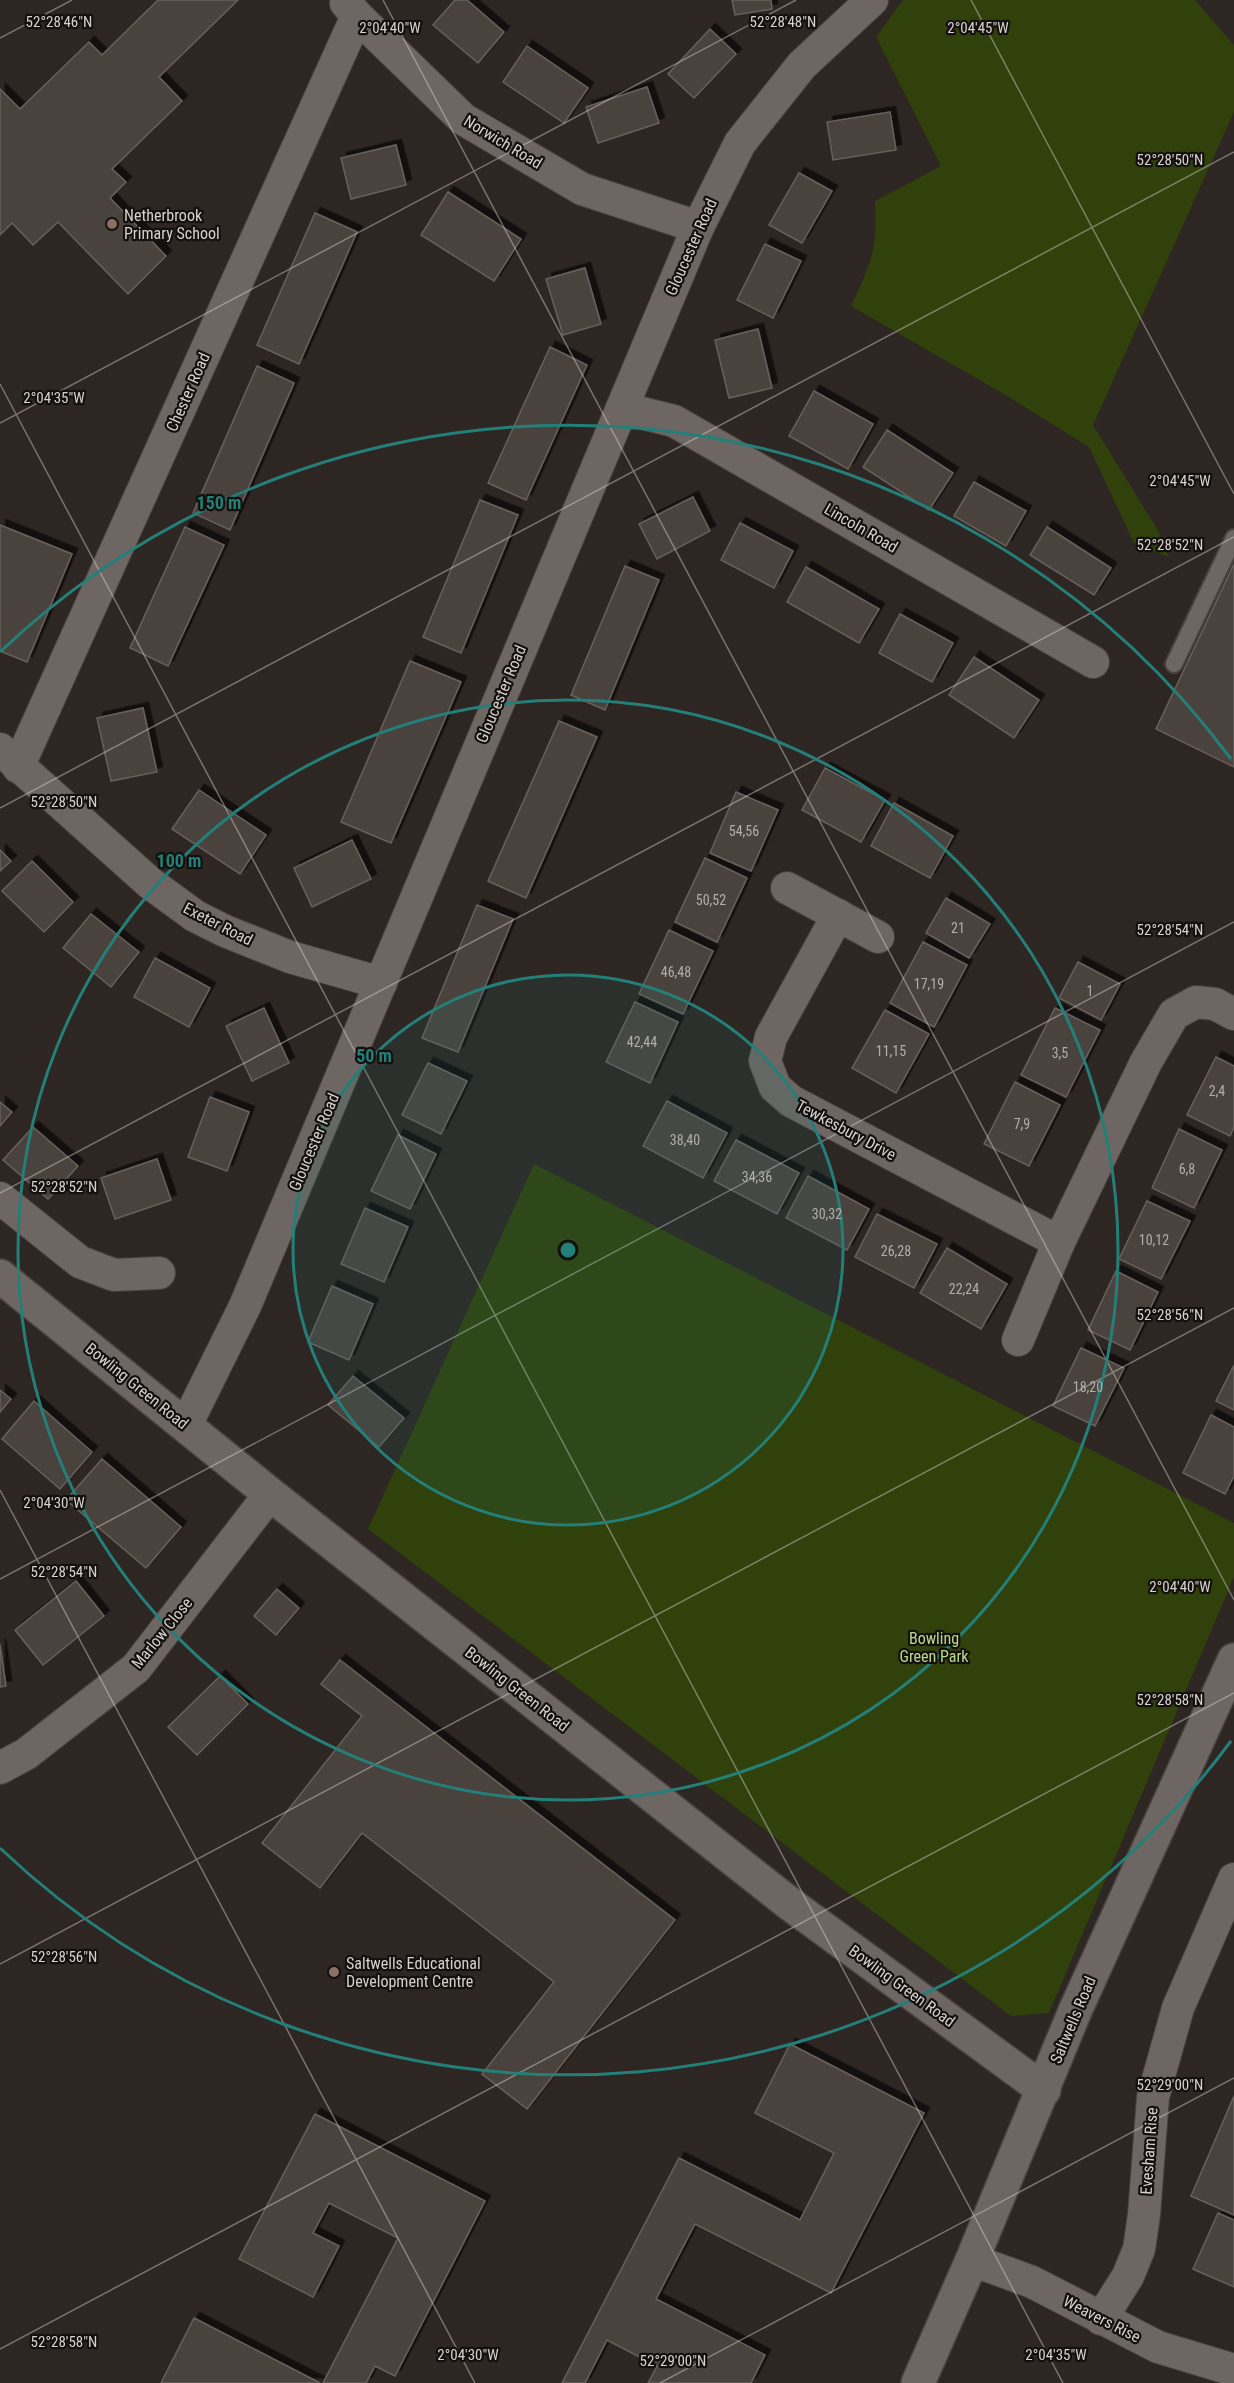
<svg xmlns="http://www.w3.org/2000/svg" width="1234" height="2383" viewBox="0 0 1234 2383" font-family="'Roboto Condensed',sans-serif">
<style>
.green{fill:#30410c}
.building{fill:#4a423e;stroke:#68605c;stroke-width:1.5;filter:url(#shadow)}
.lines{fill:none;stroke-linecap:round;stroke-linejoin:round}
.service-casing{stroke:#47423f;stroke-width:20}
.minor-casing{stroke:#47423f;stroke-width:34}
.tertiary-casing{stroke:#47423f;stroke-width:36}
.service{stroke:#6e6662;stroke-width:16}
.minor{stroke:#6e6662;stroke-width:32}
.tertiary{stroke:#6e6662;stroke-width:33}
.ticks{fill:none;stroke:#d6d2cf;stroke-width:1.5;stroke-opacity:0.45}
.ring{fill:none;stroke:#237f78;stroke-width:3}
.education-dot{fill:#8d6e63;stroke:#13100e;stroke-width:2}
.labels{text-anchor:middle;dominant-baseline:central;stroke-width:4.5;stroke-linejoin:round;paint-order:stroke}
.number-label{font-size:14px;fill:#b3aeab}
.street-label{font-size:16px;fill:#d6d2cf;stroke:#13100e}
.poi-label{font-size:16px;fill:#d6d2cf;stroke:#13100e;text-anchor:start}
.park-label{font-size:16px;fill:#bcda8a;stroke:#13100e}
.ticks-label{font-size:15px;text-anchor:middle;fill:#d6d2cf;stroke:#13100e;stroke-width:4.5;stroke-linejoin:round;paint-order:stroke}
.centre{fill:#237f78;stroke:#13100e;stroke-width:3}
.ring-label{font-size:18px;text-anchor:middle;font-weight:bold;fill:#237f78;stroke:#13100e;stroke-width:4.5;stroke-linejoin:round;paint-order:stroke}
</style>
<defs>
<filter id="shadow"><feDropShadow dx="5.5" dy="-5.5" stdDeviation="0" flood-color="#0009"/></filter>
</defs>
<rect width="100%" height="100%" fill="#2d2623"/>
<g class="green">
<path d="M903,0H1195L1234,45V112L1093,425L1159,532L1169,557L1134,543L1089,447L1009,397L851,306C871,263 878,249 875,201L941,166L876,37Z"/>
<path d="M534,1164L1234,1523V1577L1049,2013L1011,2016L368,1529Z"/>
</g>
<g class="building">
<path d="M158,0H238L159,77L182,101L112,169L126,182L110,198L166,256L128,294L58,222L33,245L12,223L0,235V89L20,109L89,42L102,55Z"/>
<path d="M455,0H467L504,32L478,63L433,25Z"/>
<path d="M732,0H771L772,9L735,15Z"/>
<path d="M710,29L736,54L694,98L668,74Z"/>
<path d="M527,46L588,88L564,123L503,82Z"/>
<path d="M647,87L659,123L598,143L586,107Z"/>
<path d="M890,112L896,150L833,160L827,122Z"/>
<path d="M396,145L406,185L351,199L341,158Z"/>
<path d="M799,173L832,191L802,243L769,225Z"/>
<path d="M448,192L521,239L494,281L421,235Z"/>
<path d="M315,213L357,232L299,364L257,345Z"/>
<path d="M765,244L801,261L773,318L737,300Z"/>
<path d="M585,268L601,324L563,335L546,279Z"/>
<path d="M758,329L772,388L729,398L715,340Z"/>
<path d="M550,347L587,365L526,500L488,483Z"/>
<path d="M257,366L294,383L230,530L193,513Z"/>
<path d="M814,391L873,424L848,469L789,436Z"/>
<path d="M887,430L953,473L929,510L863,467Z"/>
<path d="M974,482L1026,511L1006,546L954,516Z"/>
<path d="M693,497L710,531L657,559L639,524Z"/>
<path d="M480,500L518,515L461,653L423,637Z"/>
<path d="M740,523L793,551L774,588L721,560Z"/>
<path d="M0,525L72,554L27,662L0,651Z"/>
<path d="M185,527L224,545L168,666L130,648Z"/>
<path d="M1047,527L1111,568L1094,595L1030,555Z"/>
<path d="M1234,564V767L1156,729Z"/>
<path d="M625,566L659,580L605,710L571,695Z"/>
<path d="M806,567L879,609L859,643L787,602Z"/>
<path d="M900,614L953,643L932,682L879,653Z"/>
<path d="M974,657L1039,700L1014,738L949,695Z"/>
<path d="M410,661L461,682L391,843L341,822Z"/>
<path d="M143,708L157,772L111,781L97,718Z"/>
<path d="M559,721L597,737L526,898L488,881Z"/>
<path d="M825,768L885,800L861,842L802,810Z"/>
<path d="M199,790L266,835L240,874L172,829Z"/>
<path d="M736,792L778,810L751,871L710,853Z"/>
<path d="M894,803L953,836L930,878L871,846Z"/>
<path d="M352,840L371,879L312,907L294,868Z"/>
<path d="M0,850L11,861L0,871Z"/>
<path d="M705,858L747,878L717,942L675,922Z"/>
<path d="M32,861L73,902L44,932L2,891Z"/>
<path d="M946,898L990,924L969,958L926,933Z"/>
<path d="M477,905L513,919L458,1052L422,1038Z"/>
<path d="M91,914L139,952L111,987L63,948Z"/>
<path d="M669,930L713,951L683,1014L639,994Z"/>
<path d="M923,942L967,965L934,1027L890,1003Z"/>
<path d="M155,958L210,988L189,1027L134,997Z"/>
<path d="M1078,962L1120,984L1101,1020L1059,998Z"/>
<path d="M635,1002L678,1022L650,1083L606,1062Z"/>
<path d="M264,1008L289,1063L252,1081L226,1026Z"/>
<path d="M1055,1008L1100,1030L1066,1097L1021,1075Z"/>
<path d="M885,1010L929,1034L896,1093L852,1068Z"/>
<path d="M1216,1057L1234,1066V1127L1230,1136L1187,1115Z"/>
<path d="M428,1063L467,1081L441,1134L402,1115Z"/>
<path d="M1015,1082L1060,1105L1029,1166L984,1144Z"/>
<path d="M210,1097L249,1112L227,1171L188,1157Z"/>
<path d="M667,1101L727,1133L703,1178L643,1146Z"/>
<path d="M0,1102L12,1112L0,1126Z"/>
<path d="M33,1127L78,1166L48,1199L3,1160Z"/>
<path d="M1179,1129L1222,1150L1194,1208L1152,1188Z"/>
<path d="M398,1135L436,1154L410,1209L371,1191Z"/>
<path d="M736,1140L799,1173L777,1214L714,1181Z"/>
<path d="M157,1159L171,1200L115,1219L101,1178Z"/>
<path d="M808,1176L869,1209L847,1250L786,1218Z"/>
<path d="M1147,1201L1190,1221L1161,1279L1119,1259Z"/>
<path d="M365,1208L408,1227L384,1282L341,1264Z"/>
<path d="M877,1214L937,1244L914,1288L855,1257Z"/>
<path d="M947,1248L1007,1284L981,1329L920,1293Z"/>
<path d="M1116,1271L1158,1292L1130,1350L1088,1330Z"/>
<path d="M332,1286L373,1304L349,1360L308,1342Z"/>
<path d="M1081,1348L1124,1368L1095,1426L1053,1406Z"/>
<path d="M1234,1365V1410L1216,1401Z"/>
<path d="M353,1376L404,1418L379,1447L328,1405Z"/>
<path d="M0,1390L11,1399L0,1412Z"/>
<path d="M34,1401L92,1452L60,1489L2,1439Z"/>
<path d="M1211,1415L1234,1427V1476L1225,1494L1183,1473Z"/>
<path d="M102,1459L181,1527L146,1568L66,1500Z"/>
<path d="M76,1581L104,1616L43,1665L15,1630Z"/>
<path d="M277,1589L299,1608L276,1635L254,1616Z"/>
<path d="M0,1644L6,1686L0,1687Z"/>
<path d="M340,1660L675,1920L527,2109L482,2074L554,1982L362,1833L320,1888L262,1843L362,1716L321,1684Z"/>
<path d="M220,1676L248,1704L197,1755L168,1727Z"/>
<path d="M790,2044L924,2113L831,2293L695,2224L656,2299L765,2355L751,2383H648L657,2366L607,2340L585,2383H562L679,2158L800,2220L834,2153L755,2113Z"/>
<path d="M1234,2096V2215L1191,2196Z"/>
<path d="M315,2114L485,2201L395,2376L375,2366L366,2383H323L398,2238L329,2203L313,2233L339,2246L313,2297L239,2259Z"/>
<path d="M1218,2213L1234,2220V2287L1193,2269Z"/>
<path d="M194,2318L320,2383H161Z"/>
</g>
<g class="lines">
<g class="service-casing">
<path id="service" d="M1174,664L1234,538"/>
</g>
<g class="minor-casing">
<g id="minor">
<path d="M346,3L357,16L463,119L582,189L698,227"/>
<path d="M622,408L674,421L1093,662"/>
<path d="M0,749L150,883L195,916L225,931L290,957L381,983"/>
<path d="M18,767L357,16"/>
<path d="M787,888L878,937"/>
<path d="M838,915L771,1037L765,1061L775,1087L791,1101L1059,1242"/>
<path d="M0,1198L80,1262L114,1275L159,1273"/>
<path d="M1018,1340L1059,1242L1146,1062L1174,1014L1196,1002L1215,1004L1234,1014"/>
<path d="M186,1425L245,1306L698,227L740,143L802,65L872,0"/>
<path d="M0,1768L26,1754L136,1668L270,1494"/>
<path d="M972,2260L1032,2282L1158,2347L1234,2370"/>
<path d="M1101,2319L1128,2276L1139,2249L1144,2215L1153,2097L1178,2008L1234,1879"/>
</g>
</g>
<g class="tertiary-casing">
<g id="tertiary">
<path d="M0,1276L270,1494L790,1904L1044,2090"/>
<path d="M918,2383L972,2260L1075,2011L1234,1660"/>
</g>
</g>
<use href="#service" class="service"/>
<use href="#minor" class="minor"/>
<use href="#tertiary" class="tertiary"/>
</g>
<path class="ticks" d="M383,0L1234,1600M971,0L1234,494M0,38L72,0M0,384L1063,2383M0,423L796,0M0,808L1234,152M0,1193L1234,537M0,1490L475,2383M0,1579L1234,922M0,1964L1234,1308M0,2349L1234,1693M660,2383L1234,2078"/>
<circle cx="568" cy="1250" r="275" fill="#237f78" fill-opacity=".12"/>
<g class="ring">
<circle cx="568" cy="1250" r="275"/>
<circle cx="568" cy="1250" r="550"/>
<path d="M1231 1741A825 825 0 0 1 0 1848M0 652A825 825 0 0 1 1231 759"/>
</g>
<g class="education-dot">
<circle cx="112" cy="224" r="6"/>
<circle cx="334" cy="1972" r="6"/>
</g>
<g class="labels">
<g class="number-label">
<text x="744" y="831">54,56</text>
<text x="711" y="900">50,52</text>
<text x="958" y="928">21</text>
<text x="676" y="972">46,48</text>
<text x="929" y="984">17,19</text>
<text x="1090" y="991">1</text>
<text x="642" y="1042">42,44</text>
<text x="891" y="1051">11,15</text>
<text x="1060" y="1053">3,5</text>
<text x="1217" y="1091">2,4</text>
<text x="1022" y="1124">7,9</text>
<text x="685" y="1140">38,40</text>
<text x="1187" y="1169">6,8</text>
<text x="757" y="1177">34,36</text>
<text x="827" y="1214">30,32</text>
<text x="1154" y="1240">10,12</text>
<text x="896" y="1251">26,28</text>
<text x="964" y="1289">22,24</text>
<text x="1088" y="1387">18,20</text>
</g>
<g class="street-label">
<text transform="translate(503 142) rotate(31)">Norwich Road</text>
<text transform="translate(691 247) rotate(-66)">Gloucester Road</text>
<text transform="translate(188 392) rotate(-66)">Chester Road</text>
<text transform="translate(861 528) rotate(30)">Lincoln Road</text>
<text transform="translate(501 694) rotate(-67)">Gloucester Road</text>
<text transform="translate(218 924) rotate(27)">Exeter Road</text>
<text transform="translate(846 1130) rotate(28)">Tewkesbury Drive</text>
<text transform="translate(314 1142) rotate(-67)">Gloucester Road</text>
<text transform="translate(137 1386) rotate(39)">Bowling Green Road</text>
<text transform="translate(162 1633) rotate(-51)">Marlow Close</text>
<text transform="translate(517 1689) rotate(38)">Bowling Green Road</text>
<text transform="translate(902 1986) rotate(36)">Bowling Green Road</text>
<text transform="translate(1073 2020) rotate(-67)">Saltwells Road</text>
<text transform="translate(1149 2151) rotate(-86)">Evesham Rise</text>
<text transform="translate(1102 2319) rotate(27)">Weavers Rise</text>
</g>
<g class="poi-label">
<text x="124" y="215">Netherbrook<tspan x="124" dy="18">Primary School</tspan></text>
<text x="346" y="1963">Saltwells Educational<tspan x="346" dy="18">Development Centre</tspan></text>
</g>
<g class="park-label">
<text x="934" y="1638">Bowling<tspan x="934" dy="18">Green Park</tspan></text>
</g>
</g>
<g class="ticks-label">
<text x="59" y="27">52°28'46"N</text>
<text x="783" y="27">52°28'48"N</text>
<text x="390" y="33">2°04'40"W</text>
<text x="978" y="33">2°04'45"W</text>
<text x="1170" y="165">52°28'50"N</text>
<text x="54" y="403">2°04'35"W</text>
<text x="1180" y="486">2°04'45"W</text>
<text x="1170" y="550">52°28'52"N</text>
<text x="64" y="807">52°28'50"N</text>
<text x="1170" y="935">52°28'54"N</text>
<text x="64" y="1192">52°28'52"N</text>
<text x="1170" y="1320">52°28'56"N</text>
<text x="54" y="1508">2°04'30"W</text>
<text x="64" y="1577">52°28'54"N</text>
<text x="1180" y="1592">2°04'40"W</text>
<text x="1170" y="1705">52°28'58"N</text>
<text x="64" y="1962">52°28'56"N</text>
<text x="1170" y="2090">52°29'00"N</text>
<text x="64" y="2347">52°28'58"N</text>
<text x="468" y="2360">2°04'30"W</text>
<text x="1056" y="2360">2°04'35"W</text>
<text x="673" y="2366">52°29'00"N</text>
</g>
<circle cx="568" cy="1250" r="9" class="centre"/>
<g class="ring-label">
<text x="219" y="509">150 m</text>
<text x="179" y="867">100 m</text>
<text x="374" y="1062">50 m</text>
</g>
</svg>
